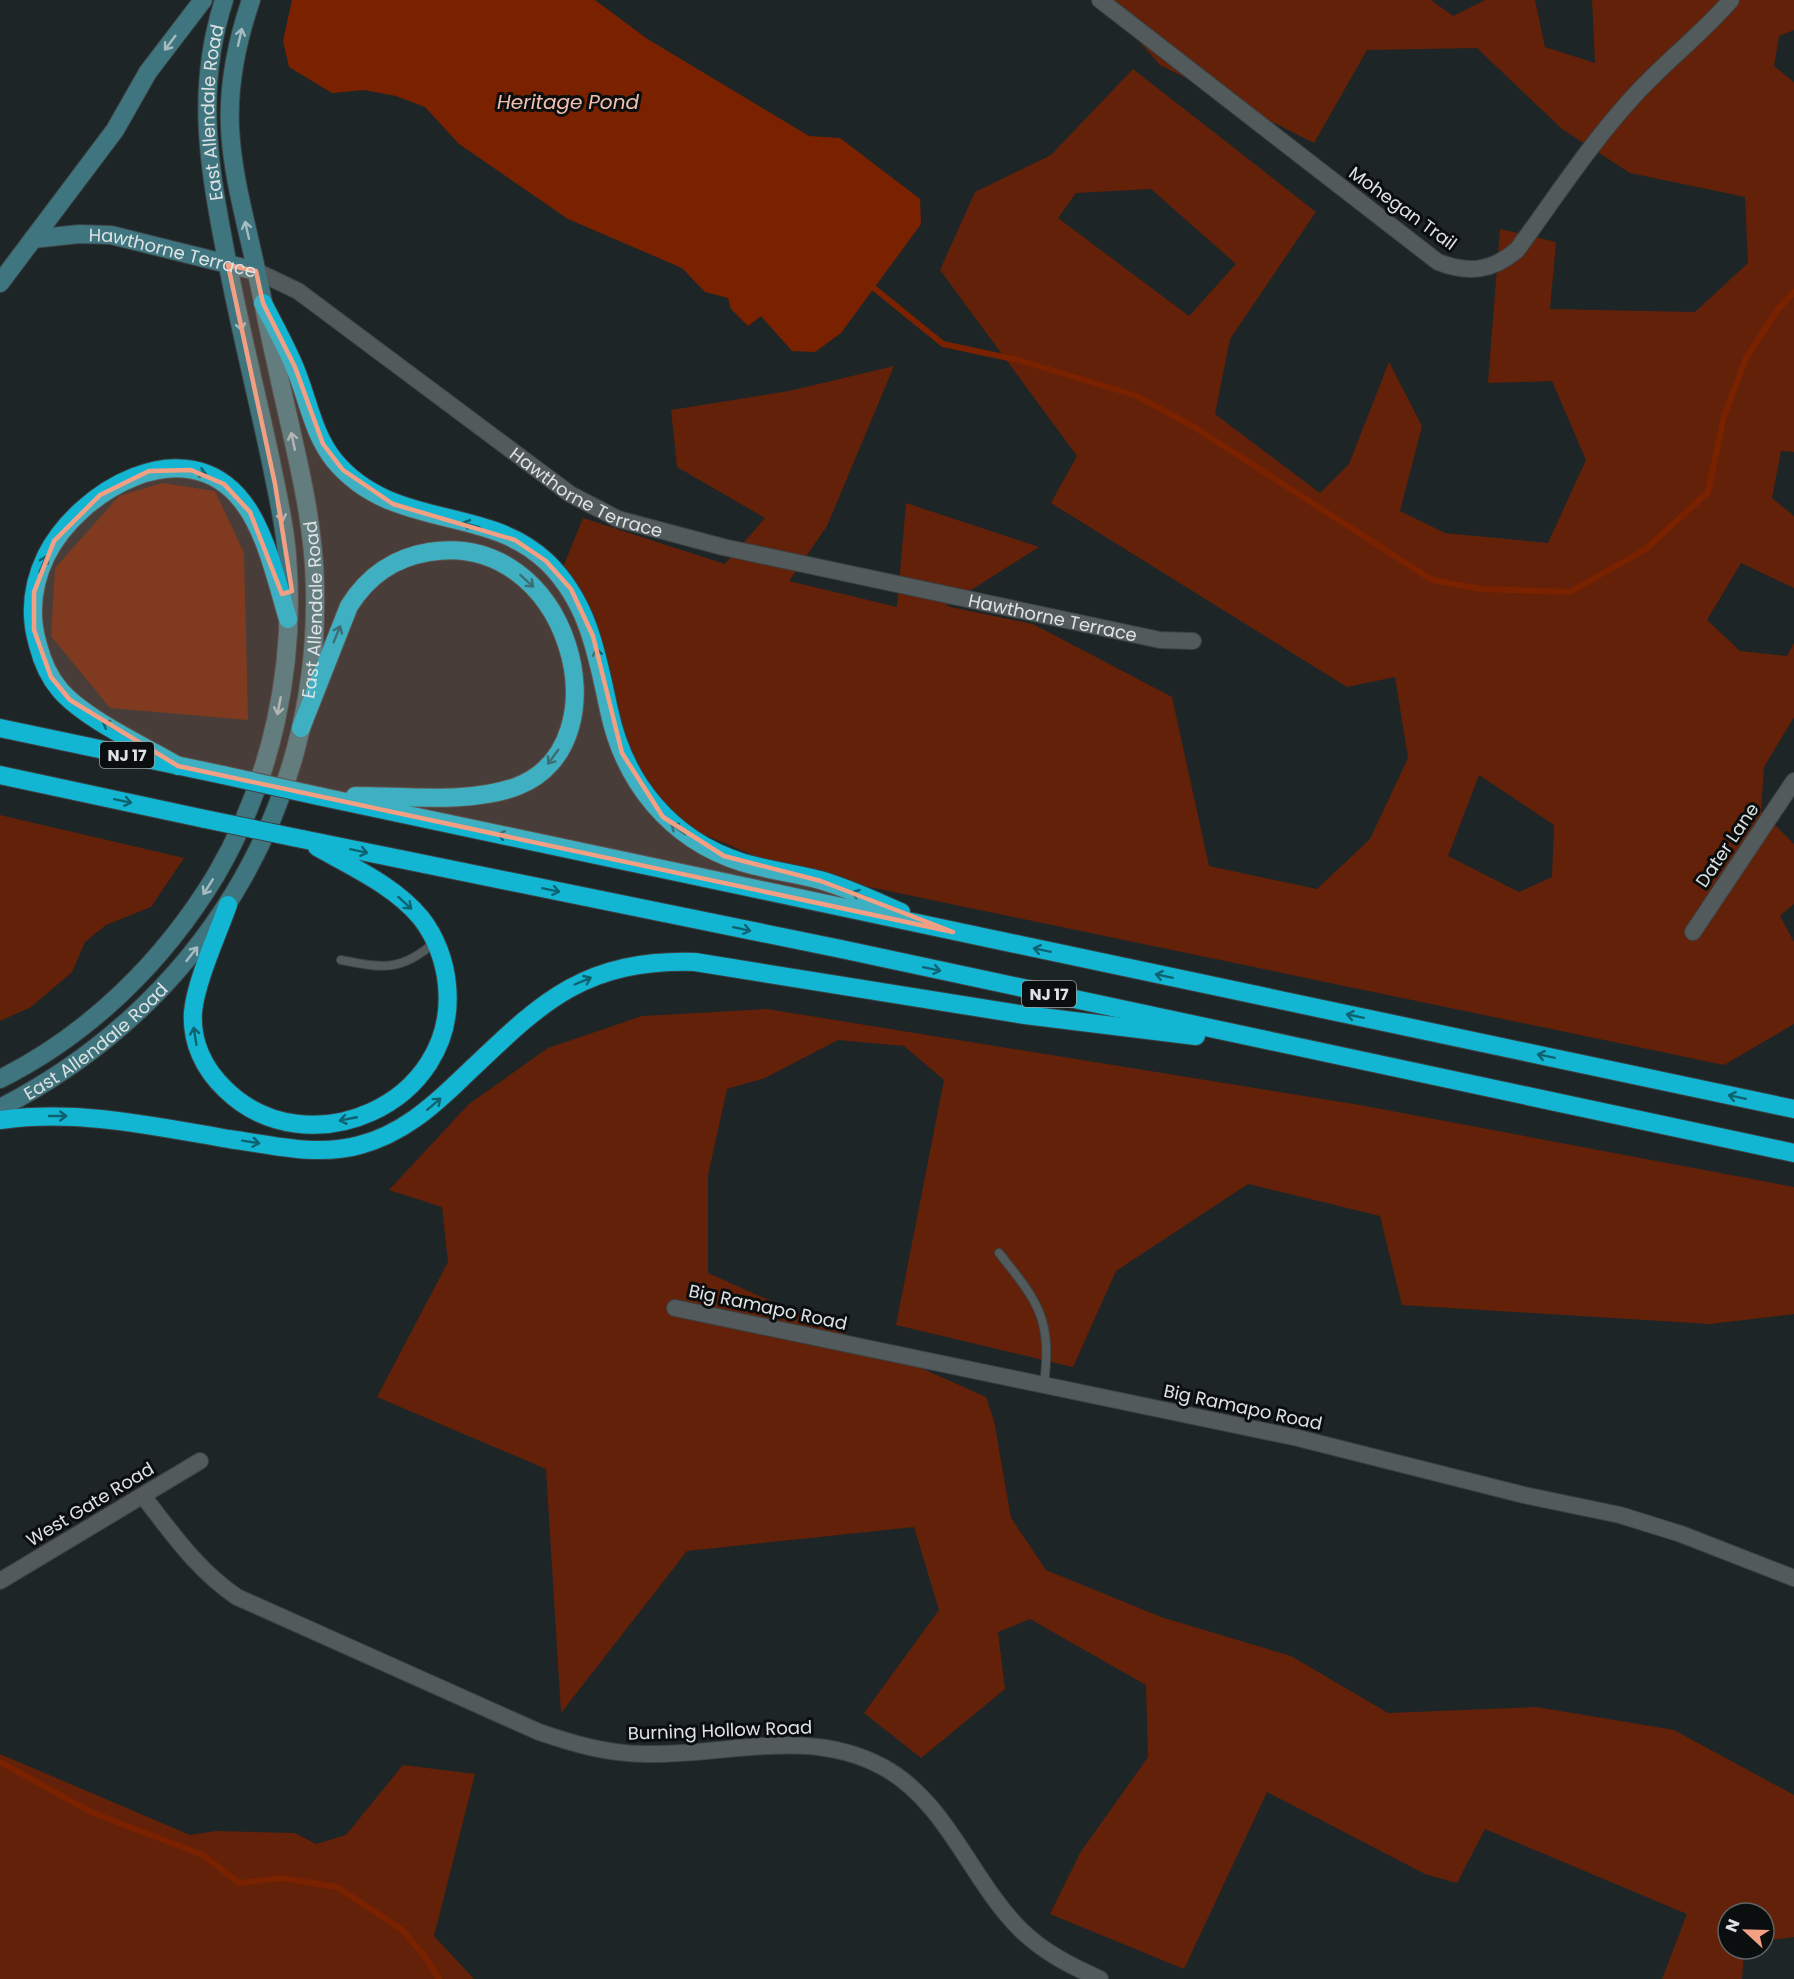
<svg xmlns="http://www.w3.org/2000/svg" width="1794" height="1979" viewBox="0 0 1794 1979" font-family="Poppins,sans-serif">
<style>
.green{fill:#622108;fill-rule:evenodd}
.water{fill:#7a2200}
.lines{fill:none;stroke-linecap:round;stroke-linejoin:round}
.stream{stroke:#7a2200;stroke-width:6}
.lane-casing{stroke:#3b4143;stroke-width:10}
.street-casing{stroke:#3b4143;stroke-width:18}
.secondary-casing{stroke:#3b4143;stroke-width:20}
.highway-casing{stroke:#3b4143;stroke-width:20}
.lane{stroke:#525a5c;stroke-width:8}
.street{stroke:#525a5c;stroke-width:16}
.secondary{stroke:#3f757f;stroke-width:18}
.highway{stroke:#12b5d2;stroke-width:18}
.highway-bridge-casing{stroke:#3b4143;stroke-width:20;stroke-linecap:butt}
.highway-bridge{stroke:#12b5d2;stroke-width:18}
.oneway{stroke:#a6bcc0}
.oneway2{stroke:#0e6270}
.marked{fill:#f39f84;fill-opacity:0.2;stroke:#f39f84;stroke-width:4.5;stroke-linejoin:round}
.labels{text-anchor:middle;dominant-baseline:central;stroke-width:6;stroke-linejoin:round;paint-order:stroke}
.shield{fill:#0b0e0f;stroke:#9fa2a3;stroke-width:1.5}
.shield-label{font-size:16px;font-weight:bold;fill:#dee2e3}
.street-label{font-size:18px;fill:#dee2e3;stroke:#0b0e0f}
.water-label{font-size:20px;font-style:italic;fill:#f3c0b0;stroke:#0b0e0f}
</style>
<rect width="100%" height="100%" fill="#1e2527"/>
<g class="green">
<path d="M1103,0H1431L1453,16L1485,0H1535L1545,47L1595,63L1592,0H1794V30L1779,36L1774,66L1794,82V452L1781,451L1772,498L1794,516V588L1741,563L1707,620L1740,651L1787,656L1794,643V717L1764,767L1761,811L1794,844V904L1780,916L1794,942V1024L1724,1065L788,870L651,812L606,709L559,577L583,518L725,564L765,518L677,467L671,410L789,391L894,366L827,526L789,581L897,607L906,503L1039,547L946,606L1033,624L1172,697L1209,866L1317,889L1370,839L1408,758L1395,677L1347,687L1051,503L1077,456L940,270L975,192L1051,155L1133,69L1316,212L1230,339L1215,414L1320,493L1349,464L1389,362L1422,426L1400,511L1445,533L1548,543L1586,460L1552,381L1488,383L1500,229L1556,242L1550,309L1695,312L1748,263L1745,197L1630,173L1562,129L1477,48L1367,50L1314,143L1160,65ZM1151,189L1236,264L1189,316L1058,218L1076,193ZM1479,775L1554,825L1552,877L1519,892L1448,856Z"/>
<path d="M162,483L215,491L244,553L248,720L110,708L51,636L55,568L119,496Z"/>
<path d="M0,815L184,858L151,907L106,925L85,942L72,972L31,1007L0,1021Z"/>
<path d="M767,1009L1360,1105L1794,1187V1314L1710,1324L1402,1305L1380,1216L1248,1184L1116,1271L1073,1367L896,1325L944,1080L904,1046L838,1040L765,1078L727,1089L708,1175V1273L986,1397L994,1421L1011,1518L1046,1570L1161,1617L1291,1656L1388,1713L1536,1707L1674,1730L1794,1795V1937L1764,1941V1913H1728V1949H1744L1742,1979H1662L1687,1914L1485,1829L1457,1883L1425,1874L1267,1792L1184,1969L1050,1914L1080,1853L1148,1757L1146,1685L1030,1619L998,1632L1005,1689L921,1758L864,1713L939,1610L914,1527L687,1551L561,1713L546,1469L377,1397L448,1262L442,1207L389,1190L469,1104L548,1048L642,1016Z"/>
<path d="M0,1754L190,1835L216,1831L295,1833L316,1844L346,1835L403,1765L475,1774L434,1936L474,1979H0Z"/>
</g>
<path class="water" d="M292,0H595L646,38L809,136L840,138L920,199L921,224L841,333L815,352L792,351L761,316L748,326L731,309L728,298L705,292L682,268L568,219L459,144L425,107L396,96L364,90L332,93L289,67L283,41Z"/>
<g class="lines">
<g class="stream">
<path d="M869,284L943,344L1018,360L1137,396L1194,427L1432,580L1481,589L1570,592L1646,549L1708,492L1724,416L1746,358L1778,309L1794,292"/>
<path d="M0,1762L93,1813L203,1855L239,1883L282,1878L337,1887L401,1929L423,1954L439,1979"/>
</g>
<g class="lane-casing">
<g id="lane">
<path d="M341,960C383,968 401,972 435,942"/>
<path d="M999,1253C1039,1303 1052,1319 1044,1385"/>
</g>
</g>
<g class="street-casing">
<g id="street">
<path d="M1100,0L1438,262C1469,274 1492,271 1517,250C1555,198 1590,144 1633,97C1664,62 1701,35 1731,0"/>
<path id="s1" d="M256,271L298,291L570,494L618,519L723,547L1160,640L1193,641"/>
<path d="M1693,932L1794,781"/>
<path d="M675,1308L1298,1438L1524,1495L1620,1515L1681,1534L1794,1578"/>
<path d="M143,1496C172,1533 197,1570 237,1597L539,1732C574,1744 608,1754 646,1754C726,1756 808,1726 883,1767C947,1802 970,1879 1020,1929C1043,1952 1071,1966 1100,1979"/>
<path d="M0,1581L200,1461"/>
</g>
</g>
<g class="secondary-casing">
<g id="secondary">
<path id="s2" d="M33,239L79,234L111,235L256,271"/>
<path d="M0,283L115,130L148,72L203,0"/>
<path id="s3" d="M0,1079C90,1034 164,961 216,875C272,779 296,667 287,556C285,525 277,493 271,462C256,391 238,321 225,250C208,162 196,87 224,0"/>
<path id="s4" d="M0,1108C198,1007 320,811 315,588C314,513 292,439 277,367C268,328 261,290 252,251C243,211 232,170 230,128C228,85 237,41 251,0"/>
</g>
</g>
<g class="highway-casing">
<g id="highway">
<path d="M263,303C274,325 286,346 295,368C308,399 313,434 334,460C392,531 487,504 547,562C589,603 597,655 609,710C624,782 670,839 741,862C767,870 794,873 820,880C848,888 875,901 901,912"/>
<path d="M0,728L223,775"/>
<path d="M301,728L349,606C368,576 393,558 429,552C569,529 627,743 518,786C472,804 404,796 355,796"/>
<path d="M178,766C144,746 85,719 60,690C49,677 42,661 38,645C29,615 32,585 46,556C78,491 185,428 242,501C266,531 277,583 288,619"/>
<path d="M0,775L205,819"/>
<path d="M318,796L1794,1109"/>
<path d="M302,839L841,949L1794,1153"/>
<path d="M228,905C217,936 196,981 193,1012C191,1042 204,1069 225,1089C307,1170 459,1104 447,985C445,962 436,937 421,918C395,886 352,867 317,847"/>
<path d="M0,1120C78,1109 153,1126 229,1139C272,1145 317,1157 360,1145C401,1134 431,1108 461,1079C539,1005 580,959 695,962L1025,1015L1196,1036"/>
</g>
</g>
<use href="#lane" class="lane"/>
<use href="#street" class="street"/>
<use href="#secondary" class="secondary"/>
<use href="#highway" class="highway"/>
<g class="highway-bridge-casing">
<g id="highway-bridge">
<path d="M223,775L318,796"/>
<path d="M205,819L302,839"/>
</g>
</g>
<use href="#highway-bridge" class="highway-bridge"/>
</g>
<defs><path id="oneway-shaft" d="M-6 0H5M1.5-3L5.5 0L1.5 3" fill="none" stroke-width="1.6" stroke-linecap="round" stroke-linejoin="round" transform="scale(1.5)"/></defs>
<g class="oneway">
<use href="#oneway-shaft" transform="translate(240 37) rotate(-77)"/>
<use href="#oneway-shaft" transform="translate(170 43) rotate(127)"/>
<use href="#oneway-shaft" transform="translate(247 230) rotate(-103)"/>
<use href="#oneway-shaft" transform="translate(240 322) rotate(78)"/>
<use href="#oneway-shaft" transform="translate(293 441) rotate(-102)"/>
<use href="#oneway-shaft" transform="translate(281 513) rotate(79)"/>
<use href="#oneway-shaft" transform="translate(279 706) rotate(101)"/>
<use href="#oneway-shaft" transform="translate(208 887) rotate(122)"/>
<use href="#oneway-shaft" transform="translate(192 954) rotate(-52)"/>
</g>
<g class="oneway2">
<use href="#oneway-shaft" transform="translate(198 472) rotate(15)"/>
<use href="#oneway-shaft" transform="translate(471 525) rotate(-164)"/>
<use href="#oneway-shaft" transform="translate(43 564) rotate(-67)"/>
<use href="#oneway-shaft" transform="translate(527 581) rotate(42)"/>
<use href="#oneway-shaft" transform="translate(337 634) rotate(-68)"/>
<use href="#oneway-shaft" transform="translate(598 657) rotate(-103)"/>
<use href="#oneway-shaft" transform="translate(110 726) rotate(-150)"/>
<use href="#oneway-shaft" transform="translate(553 757) rotate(126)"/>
<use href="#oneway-shaft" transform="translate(123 801) rotate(12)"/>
<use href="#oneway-shaft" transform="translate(678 829) rotate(-143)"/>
<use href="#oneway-shaft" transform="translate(506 836) rotate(-168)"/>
<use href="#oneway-shaft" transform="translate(359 851) rotate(12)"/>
<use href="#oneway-shaft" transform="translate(551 890) rotate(12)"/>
<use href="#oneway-shaft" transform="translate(860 895) rotate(-159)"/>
<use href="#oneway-shaft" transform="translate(405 903) rotate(42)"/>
<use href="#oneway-shaft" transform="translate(742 929) rotate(12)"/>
<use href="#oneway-shaft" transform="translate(1042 950) rotate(-168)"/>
<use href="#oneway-shaft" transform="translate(932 969) rotate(12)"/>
<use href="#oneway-shaft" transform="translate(1164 976) rotate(-168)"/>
<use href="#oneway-shaft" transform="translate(583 981) rotate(-23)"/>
<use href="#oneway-shaft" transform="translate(1355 1016) rotate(-168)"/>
<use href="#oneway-shaft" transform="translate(195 1036) rotate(-99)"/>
<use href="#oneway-shaft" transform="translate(1546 1056) rotate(-168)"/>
<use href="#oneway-shaft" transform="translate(1737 1097) rotate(-168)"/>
<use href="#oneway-shaft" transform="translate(434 1104) rotate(-41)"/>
<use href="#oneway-shaft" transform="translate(58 1116)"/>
<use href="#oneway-shaft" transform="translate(348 1119) rotate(169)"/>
<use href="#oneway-shaft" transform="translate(251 1142) rotate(9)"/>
</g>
<path class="marked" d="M228,265L256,271L263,303L295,367L323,444L343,470L393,504L515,540L546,561L571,589L593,636L622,753L663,817L724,856L821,881L953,932L178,766L70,700L51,677L34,630V592L54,541L100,495L149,471L191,470L224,484L250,512L282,594L292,591L275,484Z"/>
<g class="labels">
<g class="shield">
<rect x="100" y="742" width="54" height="26" rx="4.5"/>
<rect x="1022" y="981" width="54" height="26" rx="4.5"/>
</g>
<g class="shield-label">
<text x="127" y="755">NJ 17</text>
<text x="1049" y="994">NJ 17</text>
</g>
<g class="street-label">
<text stroke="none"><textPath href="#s3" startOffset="1084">East Allendale Road</textPath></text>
<text transform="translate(1403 208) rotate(36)">Mohegan Trail</text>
<text stroke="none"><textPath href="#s2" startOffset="142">Hawthorne Terrace</textPath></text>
<text stroke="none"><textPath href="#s1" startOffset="400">Hawthorne Terrace</textPath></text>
<text stroke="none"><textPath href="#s4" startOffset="620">East Allendale Road</textPath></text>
<text stroke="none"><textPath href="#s1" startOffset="886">Hawthorne Terrace</textPath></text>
<text transform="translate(1727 845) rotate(-56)">Dater Lane</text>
<text stroke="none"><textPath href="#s4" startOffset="117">East Allendale Road</textPath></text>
<text transform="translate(768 1307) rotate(12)">Big Ramapo Road</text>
<text transform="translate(1243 1407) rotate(12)">Big Ramapo Road</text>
<text transform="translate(90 1504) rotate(-31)">West Gate Road</text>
<text transform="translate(720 1730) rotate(-2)">Burning Hollow Road</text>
</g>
<g class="water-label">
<text x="568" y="102">Heritage Pond</text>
</g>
</g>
<g transform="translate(1746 1931) rotate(292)"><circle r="28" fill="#0b0e0f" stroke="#5f6364" stroke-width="1.5"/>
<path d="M0-4.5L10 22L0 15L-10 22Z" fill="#f39f84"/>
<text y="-9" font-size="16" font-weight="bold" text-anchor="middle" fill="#dee2e3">N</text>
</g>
</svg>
